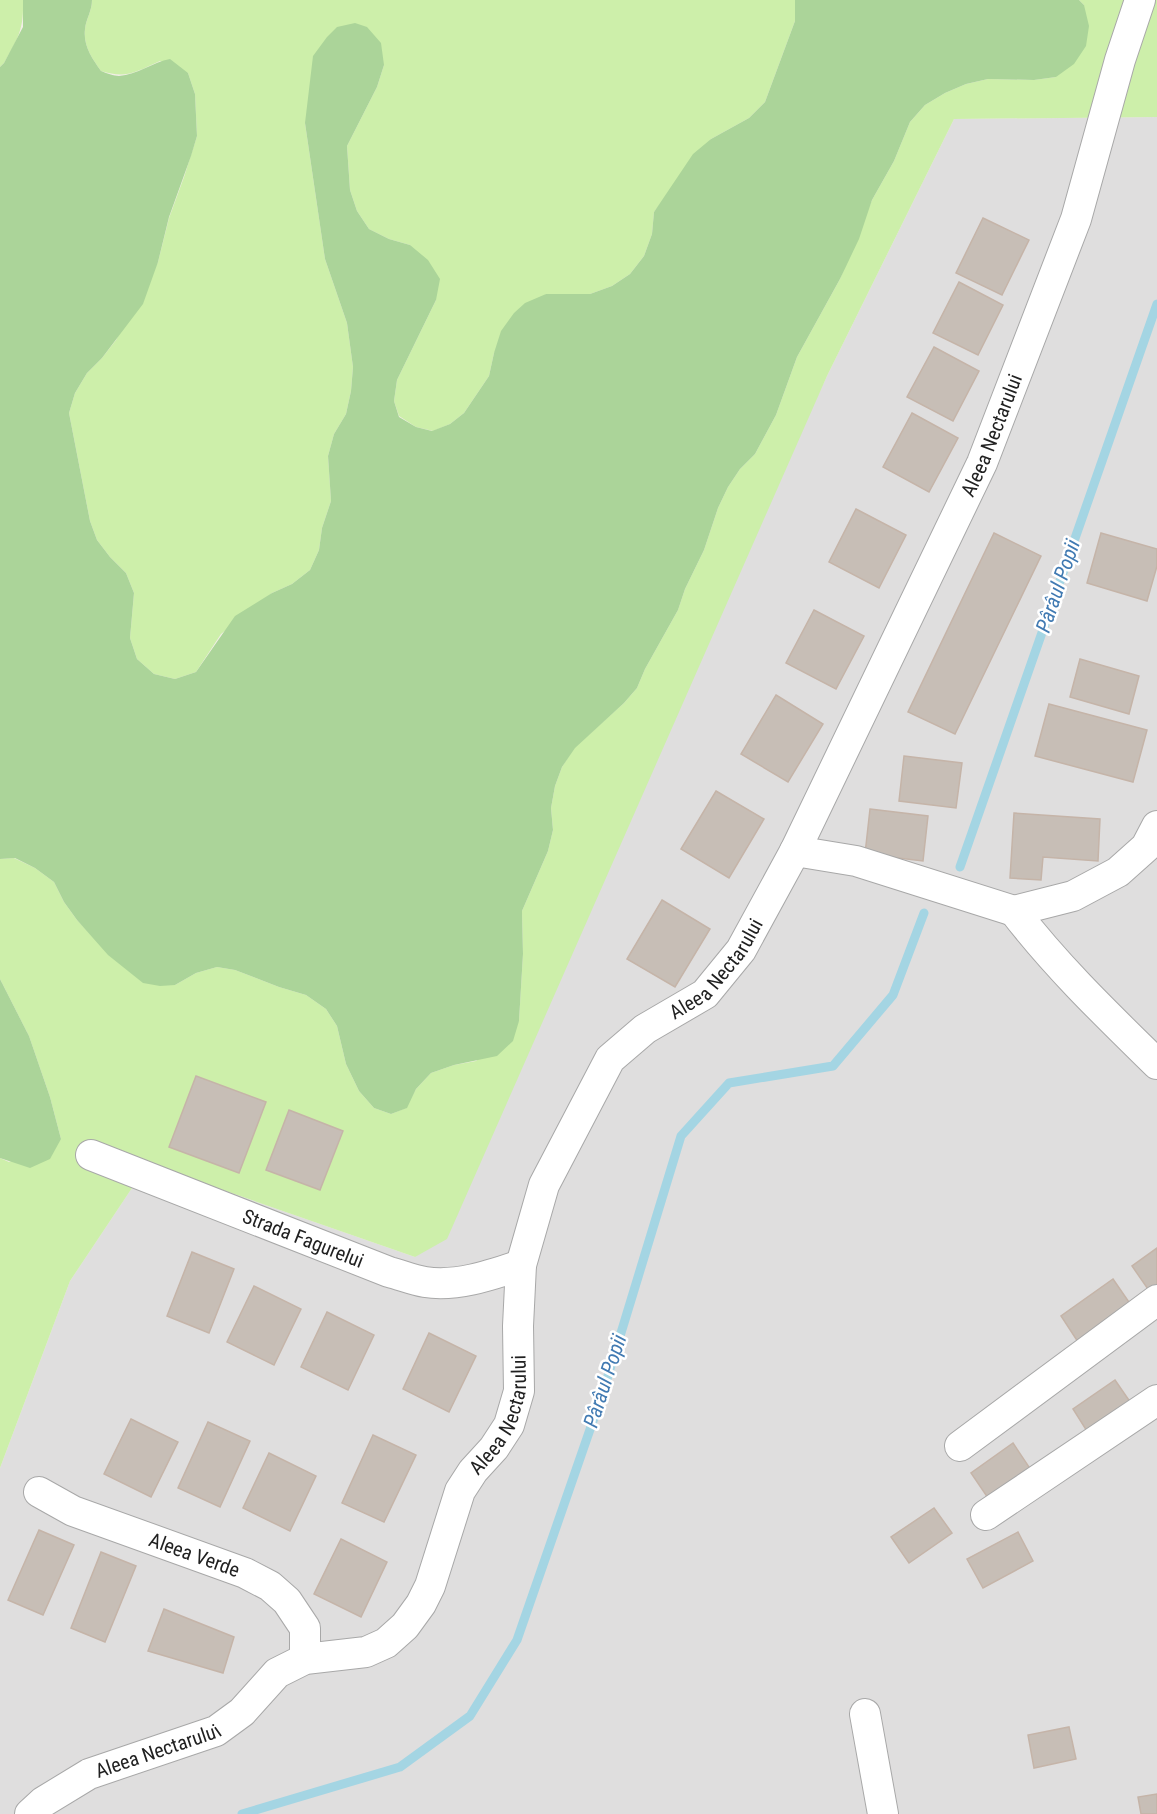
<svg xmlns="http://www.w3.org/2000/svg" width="1157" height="1814" viewBox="0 0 1157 1814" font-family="'Roboto Condensed',sans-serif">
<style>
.residential{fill:#dfdede}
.grass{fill:#cdefaa}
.forest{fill:#abd499}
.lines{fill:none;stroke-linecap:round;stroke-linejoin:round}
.stream{stroke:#a4d5e3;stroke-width:9}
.building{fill:#c7beb6;stroke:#c5b4a8;stroke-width:1.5}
.minor-casing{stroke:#a8a8a8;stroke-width:32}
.minor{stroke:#fff;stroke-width:30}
.labels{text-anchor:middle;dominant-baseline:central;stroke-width:5;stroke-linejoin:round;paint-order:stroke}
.street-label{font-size:20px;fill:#212121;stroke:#fff}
.water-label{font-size:21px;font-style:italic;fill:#417ab2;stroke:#fff}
</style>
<rect width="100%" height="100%" fill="#f2eee7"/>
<path class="residential" d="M1157,117V1814H0V1468L70,1281L148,1164L415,1257L827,376L954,119Z"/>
<g class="grass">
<path d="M0,0H23C24,29 18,39 4,63L0,67Z"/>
<path d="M92,0H795V21L765,102L749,118L711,139L654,212L652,234L644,256L630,274L612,286L590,294H546L494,353L489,376L464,413L450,424L433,431L416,427L399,416L394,401L397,380L436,300L410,245L389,239L369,229L357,211L350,190L347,146L377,87L384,65L305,123L325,259L347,323L353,367L351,391L346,414L334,434L328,456L331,501L322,528L319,550L310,570L292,584L272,593L221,634L196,672L175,679L154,674L137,659L130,638L134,593L126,573L110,557L97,540L90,521L69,413L75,393L87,373L102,358L116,340L158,262L169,218L184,177L197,136L195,94L188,73L160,61C136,72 126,79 101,71C92,58 83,46 85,29C86,19 92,11 92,0Z"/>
<path d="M1079,0H1157V117L954,119L827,376L447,1239L415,1257L148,1164L70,1281L0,1468V1158L9,1162L61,1139L50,1097L29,1036L0,979V859L14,858L35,868L54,882L64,902L77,920L93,937L175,985L196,973L217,967L235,970L279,987L306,995L326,1009L337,1026L346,1064L359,1091L374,1108L391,1114L406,1108L416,1089L431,1073L454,1065L476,1061L519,1021L523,954L522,911L548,851L553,830L551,808L555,786L562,767L574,748L624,703L637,688L645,669L678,610L685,589L704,550L718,508L728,487L740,469L755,454L776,415L797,357L840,279L872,200L894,161L910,122L925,105L945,93L966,84L988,79L1034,80L1056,77L1084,5Z"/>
</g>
<g class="forest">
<path d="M23,0H92C92,11 86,19 85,29C83,46 92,58 101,71C106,73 114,76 119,76C137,75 153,62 170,59L188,73L195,94L197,136L191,156L169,217L158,262L143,304L102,358L87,373L75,393L69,413L90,521L97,540L110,557L126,573L134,593L130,638L137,659L154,674L175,679L196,672L235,616L272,593L292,584L310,570L319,550L322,528L331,501L328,456L334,434L346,414L351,391L353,367L347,323L325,259L305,123L313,56L327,37L337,27L355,23L367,27L381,43L384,65L377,87L347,146L350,190L357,211L369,229L389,239L410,245L428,260L440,279L436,300L397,380L394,401L399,417L416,427L432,431L450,424L464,413L489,376L494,353L501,331L514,313L525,303L546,294H590L612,286L630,274L644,256L652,234L654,212L693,154L711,139L749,118L765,102L795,21V0H1079L1084,5L1089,26L1086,46L1074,64L1056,77L1034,80L988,79L966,84L945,93L925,105L910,122L894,161L872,200L859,239L840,279L797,357L776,415L755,454L740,469L728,487L718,508L704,550L685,589L678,610L645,669L637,688L624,703L575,748L562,767L555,786L551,808L553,830L548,851L522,911L523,954L519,1021L513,1041L497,1056L454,1065L431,1073L416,1089L407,1108L391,1114L374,1108L359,1091L346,1064L337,1026L326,1009L306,995L279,987L235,970L217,967L196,973L175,985L160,986L143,983L108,955L77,920L64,902L54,882L35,868L15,858L0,859V67L4,63L23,27Z"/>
<path d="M0,979L29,1036L50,1097L61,1139L50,1159L30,1168L0,1158Z"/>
</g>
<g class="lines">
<g class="stream">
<path d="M960,867L1157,304"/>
<path d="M242,1814L400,1767L470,1716L517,1640L603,1392L681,1136L729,1083L833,1066L893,995L924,913"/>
</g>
</g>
<g class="building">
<path d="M983,218L1029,240L1002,295L956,273Z"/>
<path d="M959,282L1003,305L978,355L933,333Z"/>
<path d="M934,347L979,371L953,421L907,397Z"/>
<path d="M912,413L958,438L929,492L883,467Z"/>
<path d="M856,509L906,535L879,588L829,562Z"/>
<path d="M994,533L1041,556L955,734L908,712Z"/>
<path d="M1101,533L1157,549V566L1147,601L1087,583Z"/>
<path d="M814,610L864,636L836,689L786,663Z"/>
<path d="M1080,659L1139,676L1129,714L1070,697Z"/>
<path d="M776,695L823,724L788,782L741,754Z"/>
<path d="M1049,704L1147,730L1133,782L1035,756Z"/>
<path d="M904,756L962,763L956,808L899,801Z"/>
<path d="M716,791L764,819L729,878L681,849Z"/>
<path d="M870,809L928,816L923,861L865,854Z"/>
<path d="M1014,813L1100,819L1098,861L1043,857L1041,880L1010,878Z"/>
<path d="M662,900L710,929L675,987L627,959Z"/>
<path d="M196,1076L266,1102L239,1173L169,1147Z"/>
<path d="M289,1110L343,1131L320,1190L266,1170Z"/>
<path d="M1157,1248V1287L1150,1292L1132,1266Z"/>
<path d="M192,1252L234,1269L209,1333L167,1316Z"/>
<path d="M1113,1279L1131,1305L1078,1342L1061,1316Z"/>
<path d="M254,1286L301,1309L274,1365L227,1342Z"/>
<path d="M327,1312L374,1335L348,1390L301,1367Z"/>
<path d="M429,1333L476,1356L449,1412L403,1389Z"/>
<path d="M1115,1380L1133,1406L1090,1436L1073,1409Z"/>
<path d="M131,1419L178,1442L151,1497L104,1474Z"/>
<path d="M208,1422L250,1441L220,1507L178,1488Z"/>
<path d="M373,1435L416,1455L384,1522L342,1503Z"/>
<path d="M1013,1443L1031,1470L988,1498L971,1473Z"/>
<path d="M269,1453L316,1476L290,1531L243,1508Z"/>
<path d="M934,1508L952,1533L909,1563L891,1537Z"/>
<path d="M39,1530L74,1545L43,1615L8,1600Z"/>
<path d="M1018,1532L1033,1561L983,1588L967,1559Z"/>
<path d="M341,1539L387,1562L361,1617L314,1594Z"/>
<path d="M101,1552L136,1566L105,1642L71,1628Z"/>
<path d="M164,1609L234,1637L223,1673L148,1651Z"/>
<path d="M1069,1727L1076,1759L1034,1768L1028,1735Z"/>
<path d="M1157,1794V1814H1141L1138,1797Z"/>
</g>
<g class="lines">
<g class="minor-casing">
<g id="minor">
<path d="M795,851L856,861L1014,911"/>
<path d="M1014,911C1057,967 1107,1015 1157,1064"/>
<path d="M1014,911L1073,896L1118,872L1146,847L1157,826"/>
<path id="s1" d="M91,1155L389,1272C401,1275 413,1280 425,1282C457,1287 491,1275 521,1265"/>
<path d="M960,1446L1157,1300"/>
<path id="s2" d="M39,1492L73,1511L245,1573L270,1586L287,1601L305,1628V1659"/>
<path d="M986,1515L1157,1400"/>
<path d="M865,1714L883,1814"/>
<path id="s3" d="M30,1814L43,1802L89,1774L216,1731L242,1712L277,1673L305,1659L366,1652L386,1643L405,1626L421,1604L430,1586L460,1491L473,1471L494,1448L509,1425L519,1391L518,1326L521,1265L544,1185L610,1059L645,1029L705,994L741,950L795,851L982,463L1076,219L1120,60L1140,0"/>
</g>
</g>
<use href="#minor" class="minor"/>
</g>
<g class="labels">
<g class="street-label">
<text stroke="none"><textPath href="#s3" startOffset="1792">Aleea Nectarului</textPath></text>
<text stroke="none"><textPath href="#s3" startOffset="1188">Aleea Nectarului</textPath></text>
<text stroke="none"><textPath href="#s1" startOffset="228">Strada Fagurelui</textPath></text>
<text stroke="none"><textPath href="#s3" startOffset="666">Aleea Nectarului</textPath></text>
<text stroke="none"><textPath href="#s2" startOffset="168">Aleea Verde</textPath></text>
<text stroke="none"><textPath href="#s3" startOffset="144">Aleea Nectarului</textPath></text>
</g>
<g class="water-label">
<text transform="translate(1058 586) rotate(-71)">Pârâul Popii</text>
<text transform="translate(605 1381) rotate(-72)">Pârâul Popii</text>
</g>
</g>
</svg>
